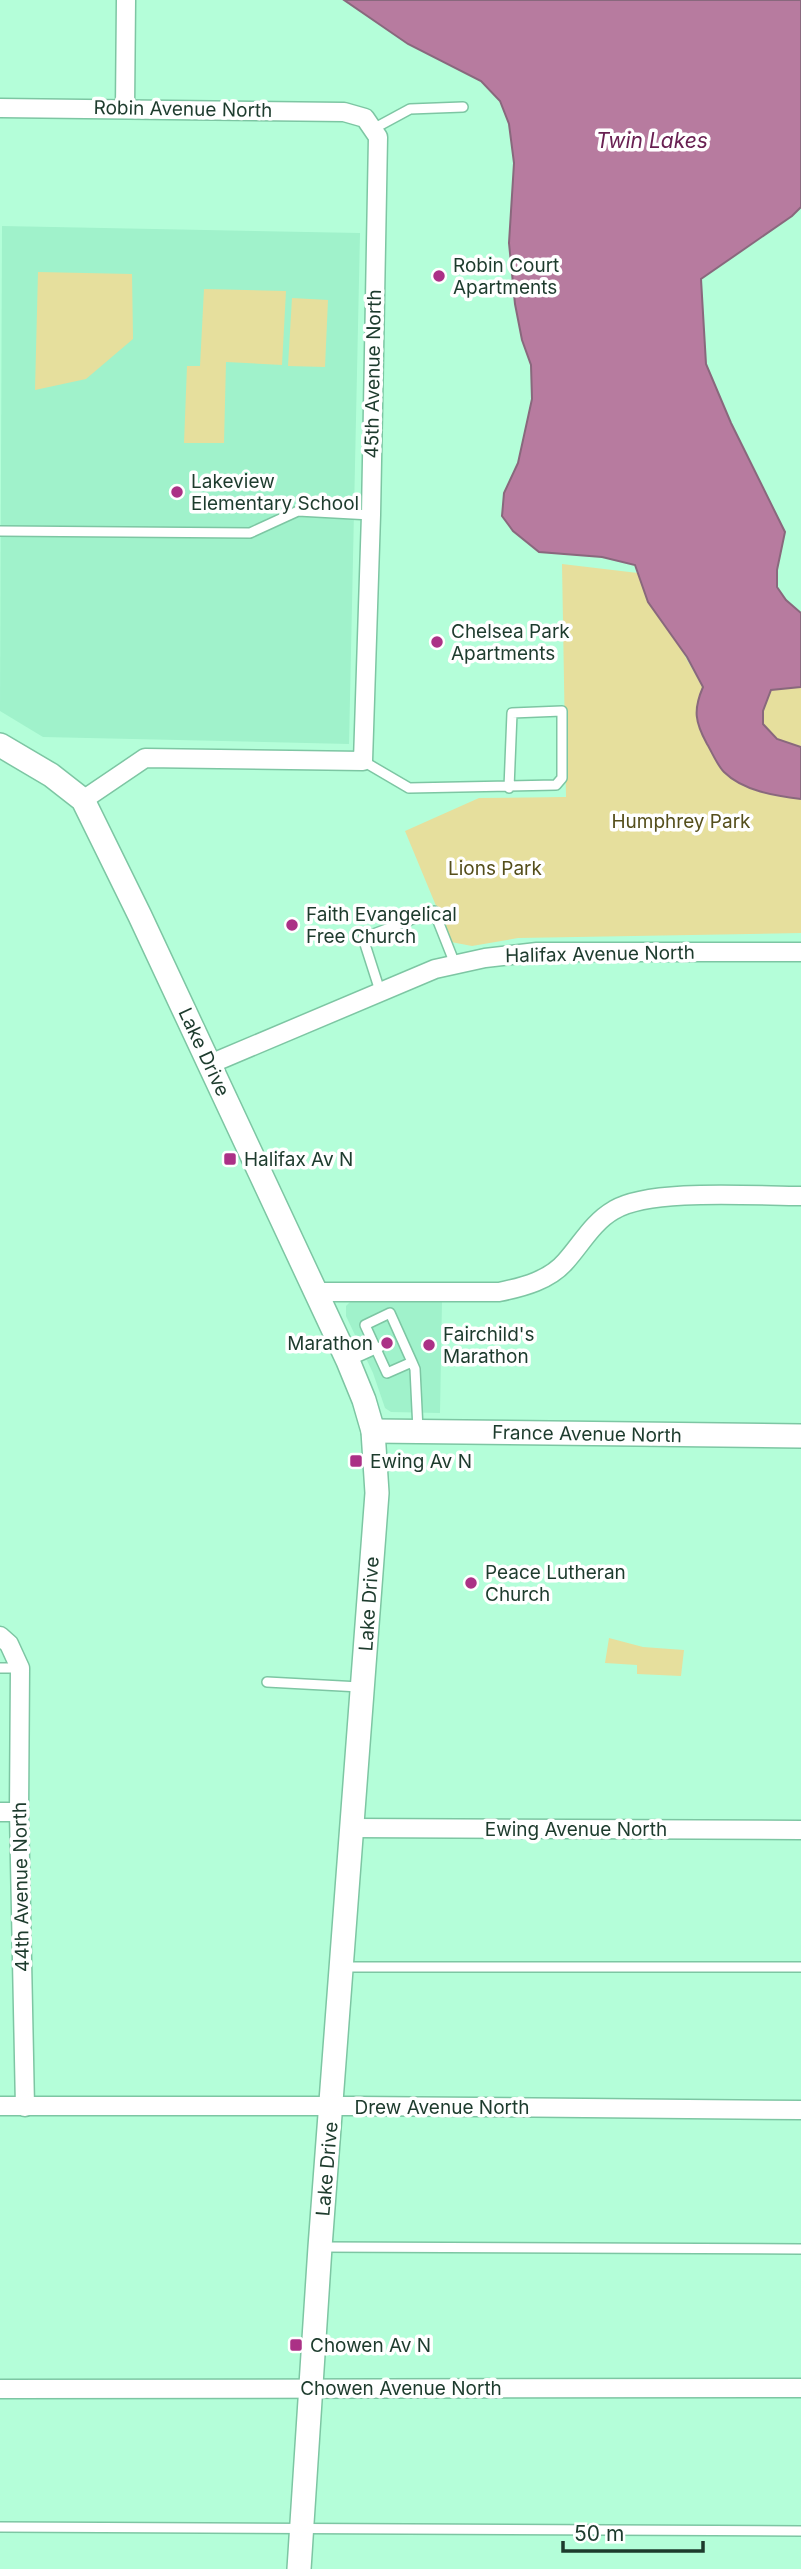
<svg xmlns="http://www.w3.org/2000/svg" width="801" height="2569" viewBox="0 0 801 2569" font-family="Inter,sans-serif">
<style>
.built{fill:#a0f2cb}
.green{fill:#e6df9d}
.water{fill:#b77b9f;stroke:#89687d;stroke-width:2}
.lines{fill:none;stroke-linecap:round;stroke-linejoin:round}
.service-casing{stroke:#7dc6a3;stroke-width:12}
.minor-casing{stroke:#7dc6a3;stroke-width:21}
.tertiary-casing{stroke:#7dc6a3;stroke-width:26}
.service{stroke:#fff;stroke-width:9}
.minor{stroke:#fff;stroke-width:18}
.tertiary{stroke:#fff;stroke-width:23}
.poi-dot{fill:#ab3186;stroke:#fff;stroke-width:2.5}
.labels{text-anchor:middle;dominant-baseline:central;stroke-width:7;stroke-linejoin:round;paint-order:stroke}
.street-label{font-size:19px;fill:#1d3b2d;stroke:#fff}
.poi-label{font-size:19px;fill:#1d3b2d;stroke:#fff;text-anchor:start}
.park-label{font-size:19px;fill:#554f1c;stroke:#fff}
.water-label{font-size:21px;font-style:italic;fill:#692052;stroke:#fff}
</style>
<rect width="100%" height="100%" fill="#b4fed9"/>
<g class="built">
<path d="M2,226L360,233L349,744L43,737L0,711Z"/>
<path d="M354,1298L442,1301L440,1413L391,1412L385,1408L373,1373L346,1316V1306Z"/>
</g>
<g class="green">
<path d="M38,272L132,274L133,339L86,379L35,390Z"/>
<path d="M204,289L286,291L282,365L226,362L224,443H184L187,366H200Z"/>
<path d="M292,298L328,300L325,367L288,366Z"/>
<path d="M562,564L638,573L707,695L801,770V933L518,938L472,946L451,942L405,831L479,798L566,797Z"/>
<path d="M794,686L801,687V747L777,739L763,724V711L771,690Z"/>
<path d="M609,1638L643,1647L684,1650L681,1676L637,1674V1665L605,1663Z"/>
</g>
<path class="water" d="M344,0H801V207L792,216L701,279L706,364L731,423L785,532L777,570V587L786,600L801,613V687L771,690L763,711V724L777,739L801,747V799C776,796 743,791 724,772C717,765 712,752 707,744C695,722 693,710 703,687L687,657L648,602L635,565L602,557L539,552L513,531L502,516L504,493L518,463L532,399L531,365L522,340L515,304L509,243L514,163L509,124L500,101L481,81L408,44Z"/>
<g class="lines">
<g class="service-casing">
<g id="service">
<path d="M373,129L410,109L463,107"/>
<path d="M0,531L250,533L298,511L371,515"/>
<path d="M363,761L409,788L556,785L562,778V711L512,713L509,788"/>
<path d="M380,991L363,938L434,911L455,964"/>
<path d="M349,1361L380,1347"/>
<path d="M412,1362L387,1373L365,1325L390,1313L412,1362L415,1369L418,1430"/>
<path d="M0,1668H20"/>
<path d="M267,1682L360,1687"/>
<path d="M344,1967H801"/>
<path d="M320,2247L801,2249"/>
<path d="M0,2527L801,2531"/>
</g>
</g>
<g class="minor-casing">
<g id="minor">
<path d="M0,108L344,112L365,118L378,137L371,515L363,761L145,758L83,800"/>
<path d="M125,108L126,0"/>
<path d="M210,1064L435,969L485,958L537,952H801"/>
<path d="M314,1292H499C524,1287 550,1280 566,1261C582,1243 593,1222 614,1210C650,1188 756,1196 801,1196"/>
<path d="M0,1636L9,1644L20,1668L19,1812L25,2107"/>
<path d="M0,1812H19"/>
<path d="M352,1828L801,1830"/>
<path d="M0,2106H358L801,2110"/>
<path d="M0,2389L801,2388"/>
</g>
</g>
<g class="tertiary-casing">
<g id="tertiary">
<path d="M0,745L51,775L83,800L140,916L348,1361L364,1400L373,1431L377,1493L320,2247L299,2569"/>
<path d="M373,1431L801,1436"/>
</g>
</g>
<use href="#service" class="service"/>
<use href="#minor" class="minor"/>
<use href="#tertiary" class="tertiary"/>
</g>
<g class="poi-dot">
<circle cx="439" cy="276" r="7"/>
<circle cx="177" cy="492" r="7"/>
<circle cx="437" cy="642" r="7"/>
<circle cx="292" cy="925" r="7"/>
<rect x="223" y="1152" width="14" height="14" rx="3.5"/>
<circle cx="387" cy="1343" r="7"/>
<circle cx="429" cy="1345" r="7"/>
<rect x="349" y="1454" width="14" height="14" rx="3.5"/>
<circle cx="471" cy="1583" r="7"/>
<rect x="289" y="2338" width="14" height="14" rx="3.5"/>
</g>
<g class="labels">
<g class="street-label">
<text transform="translate(183 109) rotate(1)">Robin Avenue North</text>
<text transform="translate(373 374) rotate(-89)">45th Avenue North</text>
<text transform="translate(600 954) rotate(-1)">Halifax Avenue North</text>
<text transform="translate(204 1052) rotate(65)">Lake Drive</text>
<text transform="translate(587 1434) rotate(1)">France Avenue North</text>
<text transform="translate(369 1604) rotate(-86)">Lake Drive</text>
<text x="576" y="1829">Ewing Avenue North</text>
<text transform="translate(21 1887) rotate(-91)">44th Avenue North</text>
<text x="442" y="2107">Drew Avenue North</text>
<text transform="translate(327 2169) rotate(-85)">Lake Drive</text>
<text x="401" y="2388">Chowen Avenue North</text>
</g>
<g class="poi-label">
<text x="453" y="265">Robin Court<tspan x="453" dy="22">Apartments</tspan></text>
<text x="191" y="481">Lakeview<tspan x="191" dy="22">Elementary School</tspan></text>
<text x="451" y="631">Chelsea Park<tspan x="451" dy="22">Apartments</tspan></text>
<text x="306" y="914">Faith Evangelical<tspan x="306" dy="22">Free Church</tspan></text>
<text x="244" y="1159">Halifax Av N</text>
<text x="443" y="1334">Fairchild's<tspan x="443" dy="22">Marathon</tspan></text>
<text x="373" y="1343" text-anchor="end">Marathon</text>
<text x="370" y="1461">Ewing Av N</text>
<text x="485" y="1572">Peace Lutheran<tspan x="485" dy="22">Church</tspan></text>
<text x="310" y="2345">Chowen Av N</text>
</g>
<g class="park-label">
<text x="681" y="821">Humphrey Park</text>
<text x="495" y="868">Lions Park</text>
</g>
<g class="water-label">
<text x="652" y="140">Twin Lakes</text>
</g>
</g>
<path d="M563 2541v10h140v-10" fill="none" stroke="#1d3b2d" stroke-width="3.5"/>
<text x="574" y="2541" font-size="21" fill="#1d3b2d" stroke="#ffffff" stroke-width="5" paint-order="stroke">50 m</text>
</svg>
